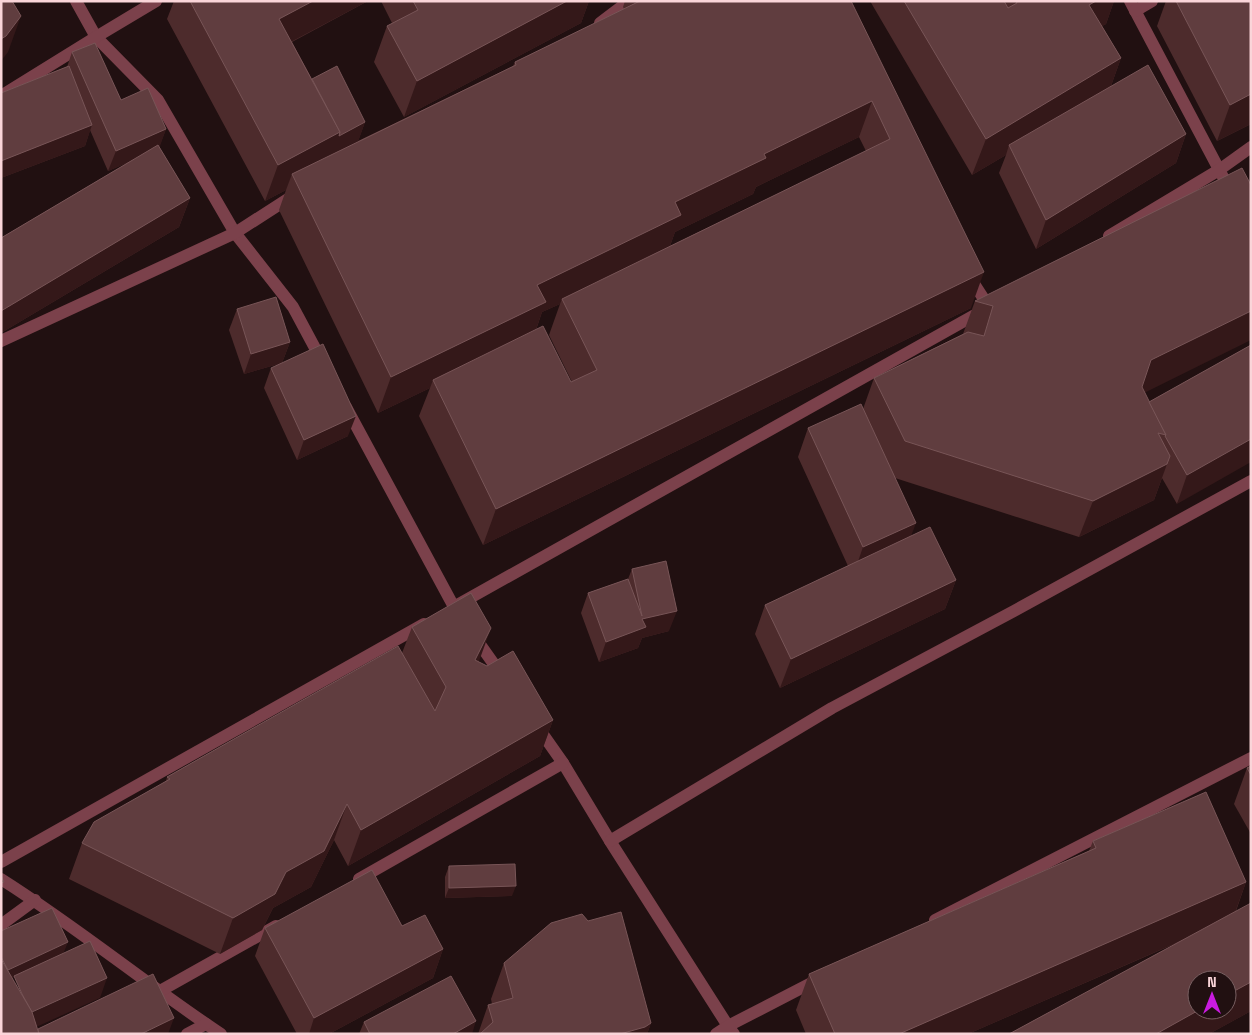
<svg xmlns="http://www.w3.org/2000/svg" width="1252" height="1035" viewBox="0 0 1252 1035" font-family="'Space Grotesk',sans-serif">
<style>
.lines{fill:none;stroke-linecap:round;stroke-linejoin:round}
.minor{stroke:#7b414b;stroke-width:12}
.wall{fill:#4d2b2c;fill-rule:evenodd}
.shaded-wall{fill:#341819}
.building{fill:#603d3f;stroke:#785557}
</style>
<rect width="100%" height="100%" fill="#211011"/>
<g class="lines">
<g class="minor">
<path d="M76,1L96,37L158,100L235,233L293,307L323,363"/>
<path d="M1130,1L1223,177"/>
<path d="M1135,11L1152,1"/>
<path d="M600,23L629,1"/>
<path d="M1,96L96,37L156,1"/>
<path d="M1109,236L1219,170L1251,147"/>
<path d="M969,276L989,307"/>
<path d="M1,341L235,233L294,195"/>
<path d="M346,407L454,607L460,615"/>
<path d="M459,604L982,311"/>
<path d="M474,636L503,677"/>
<path d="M537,726L563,763L610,841L728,1026L734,1034"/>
<path d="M610,841L832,708L1014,611L1251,481"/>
<path d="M1,862L424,624"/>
<path d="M1,879C77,927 146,984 221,1034"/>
<path d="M359,879L563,763"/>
<path d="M935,920L1251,758"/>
<path d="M1,925L35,900"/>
<path d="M160,991L276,926"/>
<path d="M187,1034L206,1024"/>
<path d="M716,1034L728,1026L819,979"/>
</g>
</g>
<g class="wall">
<path d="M174,1H368L292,42L312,79L365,122L358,141L513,66L515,62L624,9L623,7L625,1H851L971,308L483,545L419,416L430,388L378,413L279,210L286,190L265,201L167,19ZM859,137L866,151L670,246L675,232L753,194L756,187ZM560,304L549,335L572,382H571L536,330L542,312Z"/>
<path d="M381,1H589L581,23L404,117L374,62L387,26L392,23Z"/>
<path d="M870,1H1114L1106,24L1102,26L1121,58L1111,86L1186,134L1176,163L1036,249L999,173L1006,155L972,175Z"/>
<path d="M1166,1H1251V124L1217,141L1157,26Z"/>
<path d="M72,52L121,100L166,129L159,147L190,198L179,227L1,333V238L129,162L108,171L90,130L85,146L1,178V93L67,67Z"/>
<path d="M1251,185L1144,393L1149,402L1251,345L1177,504L1162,478L1154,500L1079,537L895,478L911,536L956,580L945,609L780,688L755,634L765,605L848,566L798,457L808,428L863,409L874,378L963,334L975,301Z"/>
<path d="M237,309L290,342L282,363L244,374L229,330Z"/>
<path d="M271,368L348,436L297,460L264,388Z"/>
<path d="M632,569L669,631L642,638L638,648L599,662L581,613L588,593L628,579Z"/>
<path d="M412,627L479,662L553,720L540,756L348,866L334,840L311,887L273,908L262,930L220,954L69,879L82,843L166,781L167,777L402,653Z"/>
<path d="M1251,766V834L1234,804L1247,768Z"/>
<path d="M1168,807L1246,882L1236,911L1251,1011L1209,1034H1009L1179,942L968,1034H806L796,1010L809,974L1089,851L1093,841L1167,809Z"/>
<path d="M449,866L512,896L445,898V877Z"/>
<path d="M402,926L443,949L433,978L329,1034H297L255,956L265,928Z"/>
<path d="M504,963L651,1023L647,1034H478L488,1005L492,1004L491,999Z"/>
<path d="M364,1022L472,1034H359Z"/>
</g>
<g class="shaded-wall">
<path d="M313,1H368L266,55L279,19Z"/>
<path d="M567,1H589L581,23L404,117L417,81Z"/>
<path d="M1096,1H1114L1106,24L1076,41L1089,5Z"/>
<path d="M21,16L8,52L1,61V39Z"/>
<path d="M1121,58L1108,94L1009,145L1006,155L972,175L986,139Z"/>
<path d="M1251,94V124L1217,141L1230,105Z"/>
<path d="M872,101L859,137L756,187L753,194L675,232L668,251L562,299L560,304L542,312L533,338L433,380L430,388L378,413L391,377L537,285L675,202L764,154Z"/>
<path d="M365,122L358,142L292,174L286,190L265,201L278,165L340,132Z"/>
<path d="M92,125L85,146L1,178V161Z"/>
<path d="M166,129L159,149L108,171L116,151Z"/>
<path d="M1186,134L1176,163L1036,249L1046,220Z"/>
<path d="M190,198L179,227L1,333V311Z"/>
<path d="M984,272L971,308L483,545L496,509Z"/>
<path d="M1251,311V340L1138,396L1151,360Z"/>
<path d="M290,342L282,363L244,374L251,354Z"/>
<path d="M356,416L348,436L297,460L304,440Z"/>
<path d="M1251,439V462L1177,504L1187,475Z"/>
<path d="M1167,464L1154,500L1079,537L1093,501Z"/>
<path d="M916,523L905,552L853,576L863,547Z"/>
<path d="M956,580L945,609L780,688L791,659Z"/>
<path d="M677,611L669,631L642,638L638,648L599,662L606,642L642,619Z"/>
<path d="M491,628L478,664L475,660Z"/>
<path d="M553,720L540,756L348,866L361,830Z"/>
<path d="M347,804L334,840L311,887L273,908L262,930L220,954L233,918L286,872Z"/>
<path d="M1246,882L1233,918L968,1034H899Z"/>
<path d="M516,886L512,896L445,898L449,888Z"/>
<path d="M68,942L60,962L14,976L10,985L7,970Z"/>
<path d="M443,949L433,978L329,1034H309L314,1018Z"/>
<path d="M107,978L100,998L23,1033L31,1013Z"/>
<path d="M1251,982V1011L1209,1034H1156L1199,1010H1227V995Z"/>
<path d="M174,1018L168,1034H141Z"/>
<path d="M476,1021L472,1034H453Z"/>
<path d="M651,1023L647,1034H620Z"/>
</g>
<g class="building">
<path d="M1,1H12L21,16L6,36L1,39Z"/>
<path d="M190,1H313L279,19L340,132L278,165Z"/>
<path d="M413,1H567L417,81L387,26L418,10Z"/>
<path d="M640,1H851L984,272L496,509L433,380L543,326L571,382L597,370L562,299L890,139L872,101L764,154L766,158L675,202L681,215L537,285L546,302L391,377L292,174L516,65L515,62Z"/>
<path d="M904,1H1004L1008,8L1017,3L1016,1H1096L1089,5L1121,58L986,139Z"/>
<path d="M1176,1H1251V94L1230,105Z"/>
<path d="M95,43L121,100L148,88L166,129L116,151L72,52Z"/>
<path d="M1148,65L1186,134L1046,220L1009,145Z"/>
<path d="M69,66L92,125L1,161V93Z"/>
<path d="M337,66L365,122L339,136L340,132L312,79Z"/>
<path d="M158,145L190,198L1,311V238Z"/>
<path d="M1242,168L1251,185V311L1151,360L1142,387L1166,435L1158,433L1170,456L1167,464L1093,501L905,441L874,378L968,332L984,336L993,306L975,301Z"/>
<path d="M276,297L290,342L251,354L237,309Z"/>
<path d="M323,344L356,416L304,440L271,368Z"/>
<path d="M1251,345V439L1187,475L1165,436L1166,435L1149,402Z"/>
<path d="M861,404L916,523L863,547L808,428Z"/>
<path d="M930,527L956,580L791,659L765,605Z"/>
<path d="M666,561L677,611L642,619L646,627L606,642L588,593L628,579L642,616L632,569Z"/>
<path d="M471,593L491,628L475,660L487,666L513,651L553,720L361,830L347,804L324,851L286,872L275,894L233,918L82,843L94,822L170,779L167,777L398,646L435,711L446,687L412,627Z"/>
<path d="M1251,766V775L1247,768Z"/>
<path d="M1206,792L1246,882L899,1034H835L809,974L1096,848L1093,841Z"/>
<path d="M515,864L516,886L449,888V866Z"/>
<path d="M372,870L402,926L425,915L443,949L314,1018L265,928Z"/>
<path d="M1,876L4,882L1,883Z"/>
<path d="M1251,903V982L1227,995V980H1197V1010H1199L1156,1034H1009Z"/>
<path d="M52,908L68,942L8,970L1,957V931Z"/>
<path d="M621,912L651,1023L645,1027L620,1034H480L493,1022L488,1005L513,998L504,963L551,923L582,914L588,921Z"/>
<path d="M90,941L107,978L32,1012L22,994L14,976Z"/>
<path d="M1,959L32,1012L39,1034H1Z"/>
<path d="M153,974L174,1018L141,1034H39L38,1029Z"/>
<path d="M451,976L476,1021L453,1034H370L364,1022Z"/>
</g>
<rect width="1252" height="1035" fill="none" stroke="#fad5d9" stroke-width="5"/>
<g transform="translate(1212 995)"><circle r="24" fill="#211011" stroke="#785f61"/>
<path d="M0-4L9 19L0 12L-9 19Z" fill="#c91be0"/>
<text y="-8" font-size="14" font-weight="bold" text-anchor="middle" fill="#fad5d9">N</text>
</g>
</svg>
